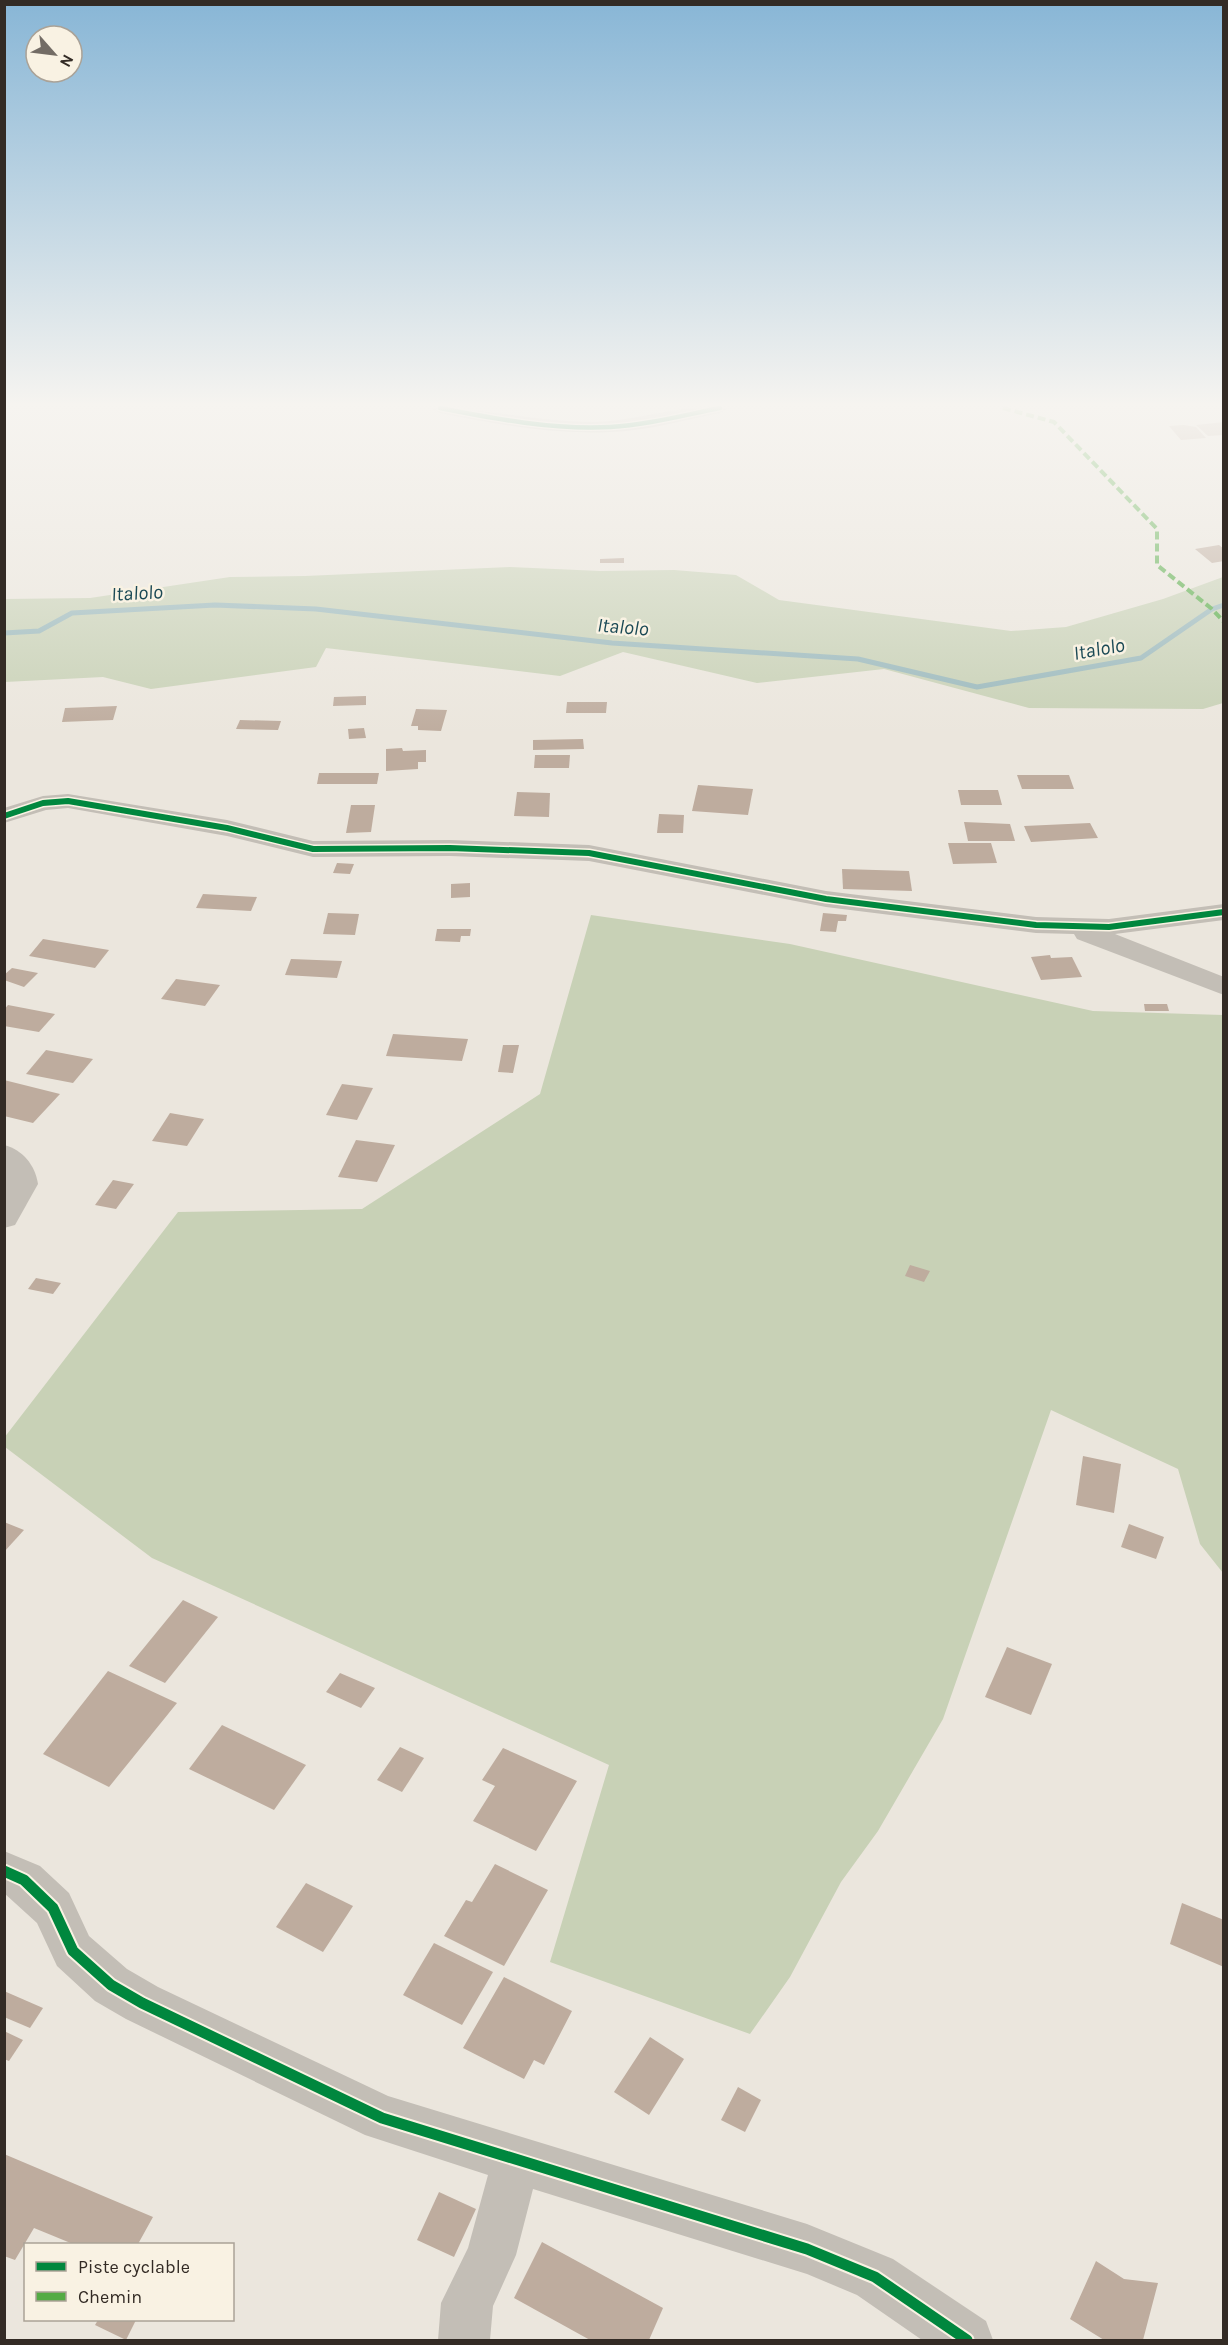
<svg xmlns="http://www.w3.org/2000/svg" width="1228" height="2345" viewBox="0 0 1228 2345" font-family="Karla,sans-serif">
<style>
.green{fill:#c8d1b6}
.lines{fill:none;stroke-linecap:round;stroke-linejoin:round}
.stream{stroke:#99b8bc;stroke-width:5}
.building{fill:#beac9e}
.minor{fill:#c3beb6;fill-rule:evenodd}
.quiet{stroke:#54ab44;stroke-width:4;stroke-dasharray:8 4;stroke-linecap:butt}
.cycleway-far2-casing{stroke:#f9f2e3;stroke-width:7}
.cycleway-far1-casing{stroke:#f9f2e3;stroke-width:9}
.cycleway-casing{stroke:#f9f2e3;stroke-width:15}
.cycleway-far2{stroke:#00873e;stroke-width:4.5}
.cycleway-far1{stroke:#00873e;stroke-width:6}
.cycleway{stroke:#00873e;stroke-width:11}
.labels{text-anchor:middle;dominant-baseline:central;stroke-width:5;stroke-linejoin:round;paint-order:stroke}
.far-water-label{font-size:20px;font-style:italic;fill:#1b4955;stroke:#f9f2e3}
</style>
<rect width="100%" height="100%" fill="#ebe6dd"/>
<g class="green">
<path d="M510,567L600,571L674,570L736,575L779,600L1011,631L1066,627L1163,599L1223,577V703L1203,709L1029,708L884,669L757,683L623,652L560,676L326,648L316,667L151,689L103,677L5,682V599L90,598L230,577L305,576Z"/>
<path d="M591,915L790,944L1093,1011L1223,1015V1573L1200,1544L1178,1469L1051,1410L943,1719L878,1831L841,1882L790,1977L750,2034L550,1962L609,1765L152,1558L5,1447L4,1438L178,1212L362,1209L540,1094Z"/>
</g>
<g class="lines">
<path class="stream" d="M4,633L39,631L72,613L215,605L316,609L612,643L858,659L977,687L1141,658L1212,609L1224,605"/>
</g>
<g class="building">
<path d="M1224,422V435L1208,436L1196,425Z"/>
<path d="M1184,425L1196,427L1206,438L1181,440L1169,426Z"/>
<path d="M1219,545L1224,549V561L1212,563L1195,549Z"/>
<path d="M624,558V563H600V559Z"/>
<path d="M366,696V705L333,706L334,697Z"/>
<path d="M567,702H607L606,713H566Z"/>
<path d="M117,706L113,720L62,722L65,708Z"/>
<path d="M416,709L447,710L441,731L418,730V726H411Z"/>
<path d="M240,720L281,721L278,730L236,729Z"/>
<path d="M364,728L366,738L349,739L348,729Z"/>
<path d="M583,739L584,749L533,750V740Z"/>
<path d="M402,748L403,751L426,750V762H418V769L386,771V749Z"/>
<path d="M535,755H570L569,768H534Z"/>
<path d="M319,773H379L377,784H317Z"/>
<path d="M1017,775H1069L1074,789H1022Z"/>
<path d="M698,785L753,789L748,815L692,811Z"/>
<path d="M958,790H998L1002,805H961Z"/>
<path d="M517,792L550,793L549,817L514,816Z"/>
<path d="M351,805H375L371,832L346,833Z"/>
<path d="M659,814L684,815L683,833H657Z"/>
<path d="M964,822L1010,824L1015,841H968Z"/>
<path d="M1090,823L1098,838L1031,842L1024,826Z"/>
<path d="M948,843H991L997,863L953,864Z"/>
<path d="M337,863L354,864L350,874L333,873Z"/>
<path d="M842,869L909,871L912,891L843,889Z"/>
<path d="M470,883V897L451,898V884Z"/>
<path d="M203,894L257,897L251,911L196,908Z"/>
<path d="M328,913L359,914L355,935L323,934Z"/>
<path d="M823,913L847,915L846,921H838L836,932L820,931Z"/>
<path d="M437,929H471L470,936H461L460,942L435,941Z"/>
<path d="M43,939L109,950L95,968L29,956Z"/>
<path d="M1050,955L1051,958L1072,957L1082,977L1041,980L1031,957Z"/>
<path d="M291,959L342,961L337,978L285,975Z"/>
<path d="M12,968L38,973L24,987L4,980V975Z"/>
<path d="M176,979L220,985L205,1006L161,999Z"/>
<path d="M1144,1004H1167L1169,1011H1145Z"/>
<path d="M8,1005L55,1014L39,1032L4,1026V1010Z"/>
<path d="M393,1034L468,1039L462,1061L386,1056Z"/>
<path d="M503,1045H519L513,1073L498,1072Z"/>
<path d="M46,1050L93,1059L73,1083L26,1074Z"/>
<path d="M4,1080L60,1094L33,1123L4,1116Z"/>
<path d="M342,1084L373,1088L357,1120L326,1115Z"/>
<path d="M170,1113L204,1119L187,1146L152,1141Z"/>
<path d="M356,1140L395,1145L377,1182L338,1177Z"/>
<path d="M113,1180L134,1184L116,1209L95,1205Z"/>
<path d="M910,1265L930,1271L924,1282L905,1276Z"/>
<path d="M36,1278L61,1283L53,1294L28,1289Z"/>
<path d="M1083,1456L1121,1464L1114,1513L1076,1505Z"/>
<path d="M4,1522L24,1530L4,1552Z"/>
<path d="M1129,1524L1164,1537L1156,1559L1121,1547Z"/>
<path d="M183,1600L218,1617L165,1683L129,1666Z"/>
<path d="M1007,1647L1052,1664L1031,1715L985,1697Z"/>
<path d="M108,1671L177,1703L109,1787L43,1754Z"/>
<path d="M340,1673L375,1688L361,1708L326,1692Z"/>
<path d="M222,1725L306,1765L274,1810L189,1769Z"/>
<path d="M400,1747L424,1758L402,1792L377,1780Z"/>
<path d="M503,1748L577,1781L536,1851L473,1821L495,1786L482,1780Z"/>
<path d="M495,1864L548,1890L504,1966L444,1936L466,1900L472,1902Z"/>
<path d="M306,1883L353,1906L323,1952L276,1927Z"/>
<path d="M1182,1903L1224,1920V1967L1170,1944Z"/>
<path d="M434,1943L493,1972L462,2025L403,1995Z"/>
<path d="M504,1977L572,2011L544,2065L534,2060L524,2079L463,2048Z"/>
<path d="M4,1991L43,2008L30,2028L4,2017Z"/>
<path d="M4,2031L23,2040L9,2061L4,2059Z"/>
<path d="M650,2037L684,2059L649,2115L614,2092Z"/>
<path d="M738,2087L761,2100L745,2132L721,2120Z"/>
<path d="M4,2154L153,2217L138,2244H73L34,2228L15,2260L4,2256Z"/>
<path d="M439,2192L476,2209L454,2257L417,2240Z"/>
<path d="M542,2242L663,2308L649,2340H590L514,2298Z"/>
<path d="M1096,2261L1124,2279L1158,2283L1143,2340H1104L1070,2319Z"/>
<path d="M98,2320H136L126,2340L95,2325Z"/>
</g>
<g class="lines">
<g class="minor">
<path d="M431,408C485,408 538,422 592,422C626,422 658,411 692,408C704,407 717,408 729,408L720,413C684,420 647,431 610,432C553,435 496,424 440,413Z"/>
<path d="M68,794L227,820L313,841L450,840L589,845L826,891L1036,917L1109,919L1224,904V920L1115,934L1224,977V995L1077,939L1074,934L1036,933L826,907L589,861L450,856L313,857L227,836L68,808L46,810L4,823V808L43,796Z"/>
<path d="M4,1145C23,1150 35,1165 38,1184L15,1225L4,1228Z"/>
<path d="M4,1851L40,1866L69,1893L89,1936L127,1969L158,1987L388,2096L807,2224L893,2259L986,2321L993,2340H922L857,2295L807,2274L533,2189L516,2255L493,2306L490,2340H438L441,2303L468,2248L488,2175L365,2135L126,2019L95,2001L57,1966L37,1923L4,1893Z"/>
</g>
<path class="quiet" d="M1003,408L1054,422L1157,529V565L1212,609L1224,622"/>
<g class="cycleway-far2-casing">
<path id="cycleway-far2" d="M440,408C496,419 553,430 610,427C647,425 684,415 720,408"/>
</g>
<g class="cycleway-far1-casing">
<path id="cycleway-far1" d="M4,816L43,803L68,801L227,828L313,849L450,848L589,853L826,899L1036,925L1109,927L1224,912"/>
</g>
<g class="cycleway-casing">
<path id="cycleway" d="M4,1871L24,1880L53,1908L73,1951L111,1985L142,2003L382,2118L807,2249L875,2277L967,2340"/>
</g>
<use href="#cycleway-far2" class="cycleway-far2"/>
<use href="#cycleway-far1" class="cycleway-far1"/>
<use href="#cycleway" class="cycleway"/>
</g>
<linearGradient id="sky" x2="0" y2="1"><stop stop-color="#88b6d6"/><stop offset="0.55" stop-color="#f6f4f0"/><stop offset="1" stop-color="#f6f4f0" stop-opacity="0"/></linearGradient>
<rect width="1228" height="736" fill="url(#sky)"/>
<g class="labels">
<g class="far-water-label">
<text transform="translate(137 593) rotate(-3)">Italolo</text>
<text transform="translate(623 627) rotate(5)">Italolo</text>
<text transform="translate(1099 649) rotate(-10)">Italolo</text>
</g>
</g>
<rect width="1228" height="2345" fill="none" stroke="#332b25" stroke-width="12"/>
<rect x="24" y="2243" width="210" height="78" fill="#f9f2e3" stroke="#aaa297" stroke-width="1.5"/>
<rect x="36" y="2262" width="30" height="9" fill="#00873e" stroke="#aaa297" stroke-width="1.5"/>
<text x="78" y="2273" font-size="18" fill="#332b25">Piste cyclable</text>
<rect x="36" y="2292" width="30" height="9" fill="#54ab44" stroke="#aaa297" stroke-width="1.5"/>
<text x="78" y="2303" font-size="18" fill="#332b25">Chemin</text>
<g transform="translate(54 54) rotate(118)"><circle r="28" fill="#f9f2e3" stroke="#aaa297" stroke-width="1.5"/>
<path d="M0-4.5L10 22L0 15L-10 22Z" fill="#736c65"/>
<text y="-9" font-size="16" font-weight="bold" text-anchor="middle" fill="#332b25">N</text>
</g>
</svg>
